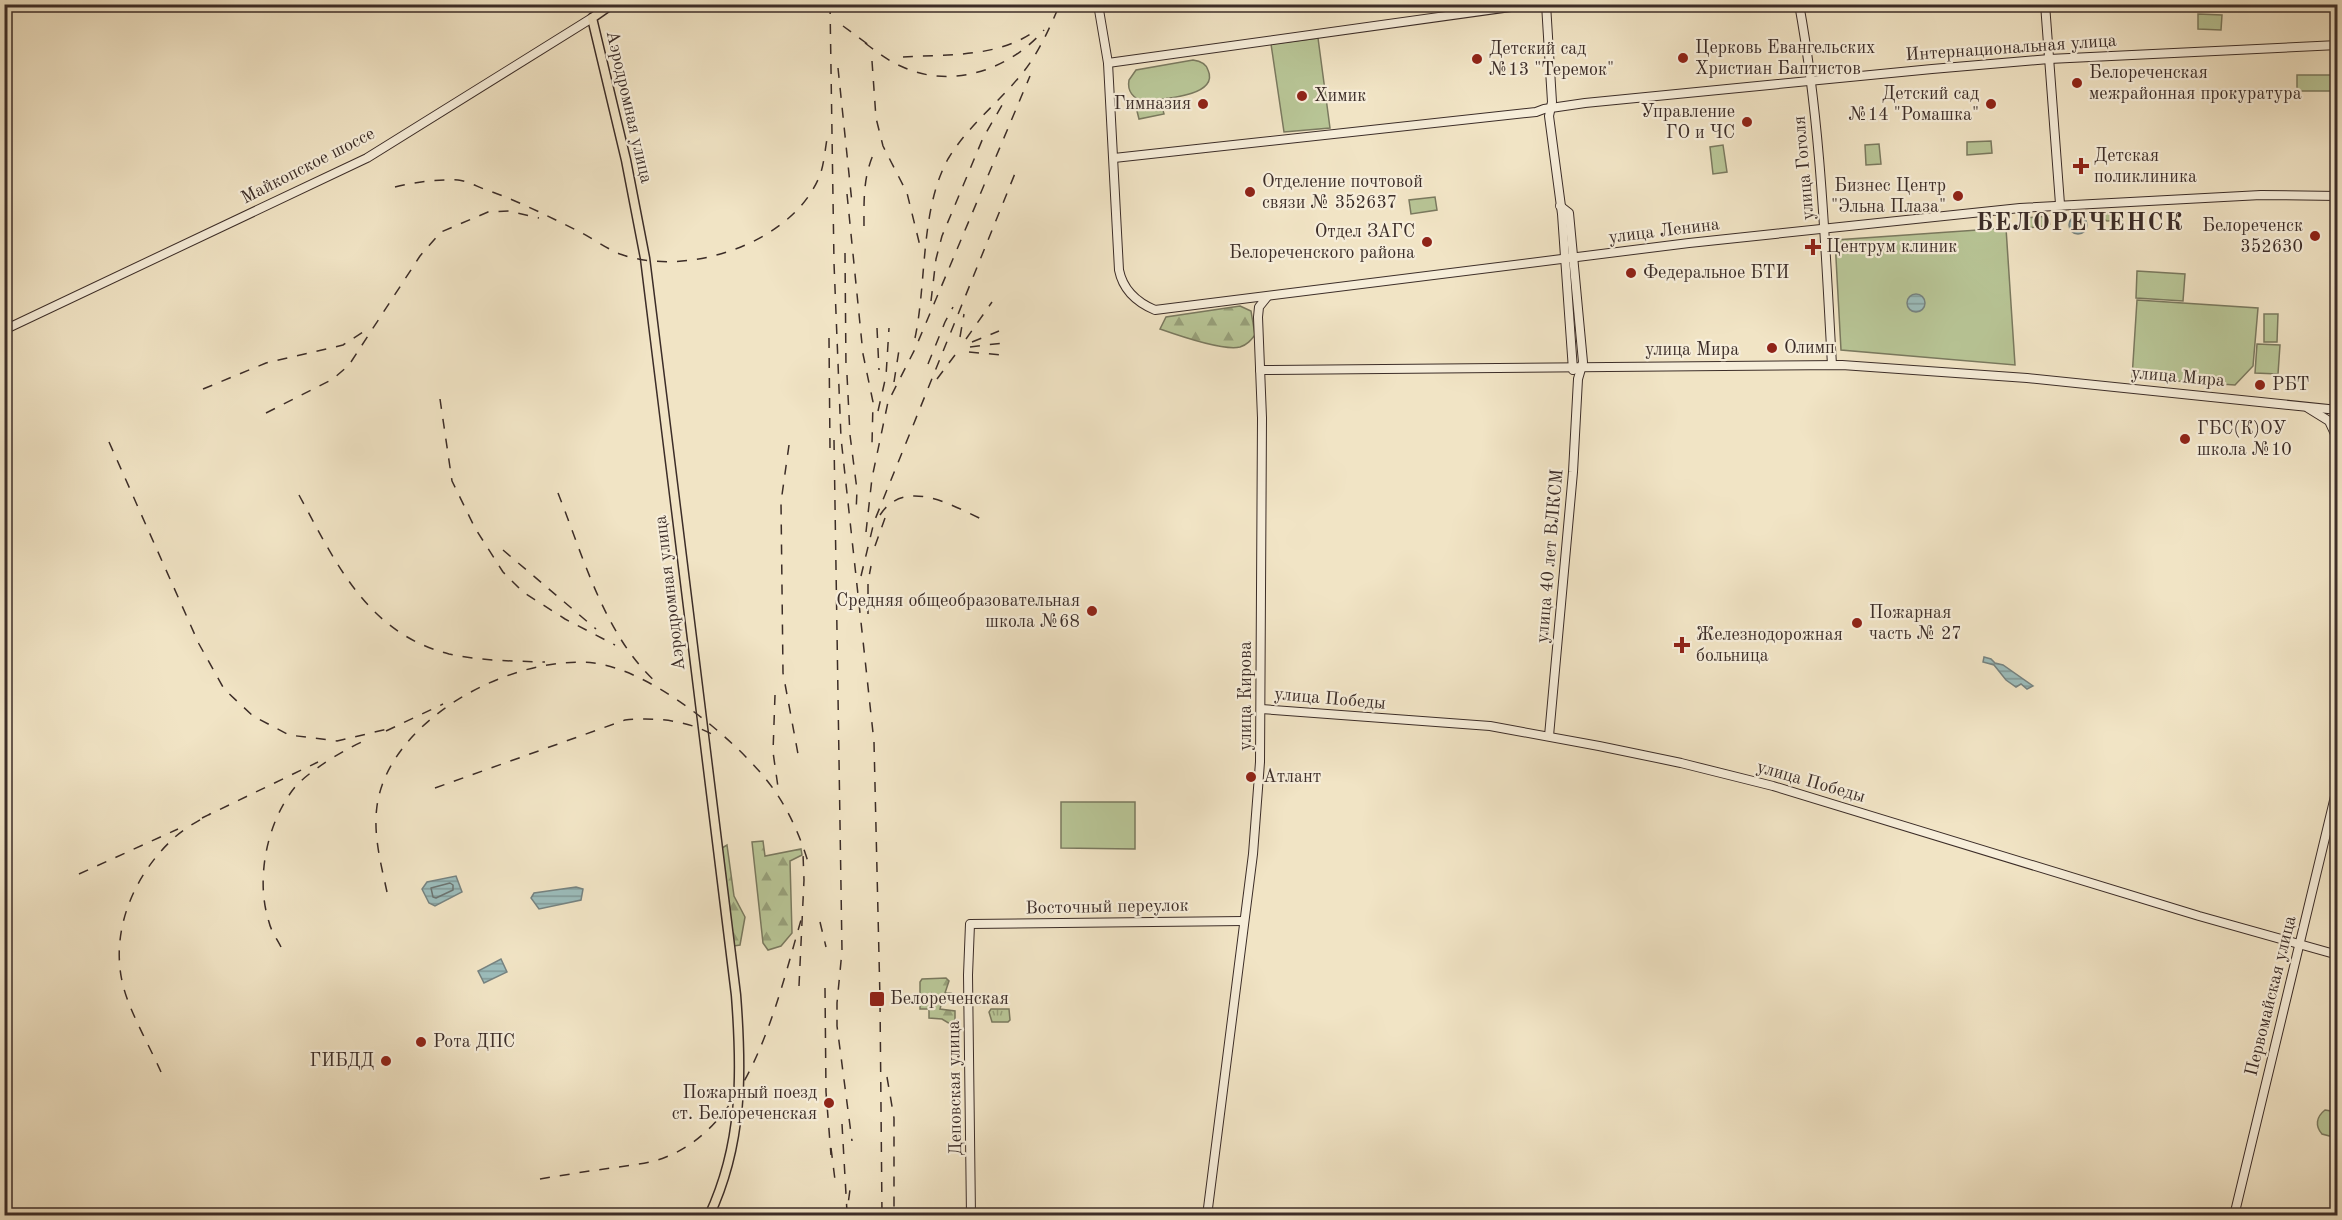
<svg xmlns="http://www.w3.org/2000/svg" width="2342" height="1220" viewBox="0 0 2342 1220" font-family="'Old Standard TT',serif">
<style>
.grass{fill:url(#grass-tufts);stroke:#7a795f;stroke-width:1.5}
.forest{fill:url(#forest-firs);stroke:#7a795f;stroke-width:1.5}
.park{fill:#b8c596;stroke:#7a795f;stroke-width:1.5}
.water{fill:url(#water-rules);stroke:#768381;stroke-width:1.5}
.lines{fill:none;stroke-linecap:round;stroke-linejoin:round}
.shore{stroke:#6c7572;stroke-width:1.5}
.secondary-casing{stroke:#3c2d28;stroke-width:10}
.primary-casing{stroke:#3c2d28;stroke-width:11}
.secondary{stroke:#f6edd9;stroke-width:8}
.primary{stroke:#f1e4c5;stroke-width:8}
.rail{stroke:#3c2d28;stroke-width:1.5;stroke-dasharray:10 10;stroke-linecap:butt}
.poi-dot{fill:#8f2418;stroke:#f6edd9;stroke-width:2}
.labels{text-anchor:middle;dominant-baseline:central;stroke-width:4.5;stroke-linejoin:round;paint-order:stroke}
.poi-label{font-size:18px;fill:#3c2d28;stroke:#f6edd9;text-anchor:start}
.street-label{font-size:18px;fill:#3c2d28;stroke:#f6edd9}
.district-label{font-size:24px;font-weight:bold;letter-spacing:1.5px;fill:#3c2d28;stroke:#f6edd9}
</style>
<defs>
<pattern id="grass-tufts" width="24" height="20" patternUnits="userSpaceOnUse" patternTransform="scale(1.5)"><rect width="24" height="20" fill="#b8c596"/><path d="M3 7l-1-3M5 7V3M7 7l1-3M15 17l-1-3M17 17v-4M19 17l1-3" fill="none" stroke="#97a07a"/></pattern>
<pattern id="forest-firs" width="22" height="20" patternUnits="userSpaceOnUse" patternTransform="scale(1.5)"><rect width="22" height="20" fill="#b8c596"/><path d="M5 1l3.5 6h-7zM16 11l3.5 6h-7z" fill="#97a07a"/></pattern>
<pattern id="water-rules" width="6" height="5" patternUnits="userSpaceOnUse" patternTransform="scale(1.5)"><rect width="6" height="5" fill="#9cbdbc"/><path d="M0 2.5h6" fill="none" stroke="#809a99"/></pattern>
</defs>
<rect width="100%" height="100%" fill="#f1e4c5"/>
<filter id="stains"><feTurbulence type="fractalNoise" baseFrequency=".00333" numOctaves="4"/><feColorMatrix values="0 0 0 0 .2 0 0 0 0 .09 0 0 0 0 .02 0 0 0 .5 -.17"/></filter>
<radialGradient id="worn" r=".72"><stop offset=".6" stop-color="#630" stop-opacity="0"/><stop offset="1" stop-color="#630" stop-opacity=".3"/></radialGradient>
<g class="grass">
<path d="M2124,212L2122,220L2107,221L2104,219V213Z"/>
<path d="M2049,216L2050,224L2048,226L2027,228L2025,218Z"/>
<path d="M991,1009H1009L1010,1020L1008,1022H992L989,1012Z"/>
</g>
<g class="forest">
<path d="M1240,306L1251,311L1255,335C1251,340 1247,345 1240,347C1224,351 1177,335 1160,329L1166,317Z"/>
<path d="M763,841L765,856L801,849L802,855L790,861L792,933L781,946L768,950L763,943L752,842Z"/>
<path d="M727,845L734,896L745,917L740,945L734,946L722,848Z"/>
<path d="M946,978L949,981L945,993H951L954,995L952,1000L942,1001L940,1009L955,1011V1027L942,1019L929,1018V1009H920V982L922,979Z"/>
</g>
<g class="park">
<path d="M2198,14L2222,15L2221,30L2198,29Z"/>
<path d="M1318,38L1330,128L1284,132L1271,44Z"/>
<path d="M1193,60C1200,61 1206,63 1208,70C1220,97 1160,99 1144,101C1133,99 1127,91 1129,80L1136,70Z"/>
<rect x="2297" y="75" width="40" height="16"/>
<path d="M1161,103L1164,114L1139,119L1136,107Z"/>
<path d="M1991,141L1992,153L1967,155V142Z"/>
<path d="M1879,144L1881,164L1866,165L1865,145Z"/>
<path d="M1723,145L1727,172L1713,174L1710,147Z"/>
<path d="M1435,197L1437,210L1411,214L1409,200Z"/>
<path d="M2006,228L2015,365L1841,350L1835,240Z"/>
<path d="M2137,271L2185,274L2183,301L2136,298Z"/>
<path d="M2137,300L2258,308L2253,366L2235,385L2132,378Z"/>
<path d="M2264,314H2278L2277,342H2264Z"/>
<path d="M2257,344L2280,345L2278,374L2255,373Z"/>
<path d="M1061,802H1135V849L1061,848Z"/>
<path d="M2325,1110L2337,1112V1138L2322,1134C2315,1126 2316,1117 2325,1110Z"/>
</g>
<g class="water">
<circle cx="2078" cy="225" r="9"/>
<circle cx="1916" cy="303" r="9"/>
<path d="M1984,657L1991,659L1995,663L2003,665L2033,686L2027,689L2021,684L2016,687L2006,680L1994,665L1983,662Z"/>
<path d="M456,876L462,892L435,906L429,903L422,889L427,882Z"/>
<path d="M576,887L583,889L581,900L539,909L531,898L534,893Z"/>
<path d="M501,959L507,972L484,983L478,971Z"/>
</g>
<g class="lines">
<path class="shore" d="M450,883L453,885V890L436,898L433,897L431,888Z"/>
<g class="secondary-casing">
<g id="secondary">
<path d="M1098,4L1108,63L1119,270C1123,290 1136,302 1155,310L1689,243L2020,208L2261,195L2338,196"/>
<path d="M1546,4L1552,102L1549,116L1562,214L1573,370"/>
<path d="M1799,4C1821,124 1825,244 1832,365"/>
<path d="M2045,4L2060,204"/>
<path d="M1108,63L1532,4"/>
<path d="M1114,158L1536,112L1544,109L1585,103L1932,69L2049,59L2338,45"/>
<path d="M4,330L367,158L592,18"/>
<path d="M1260,370L1842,365L2027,378L2338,410"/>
<path d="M2308,408L2329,421L2335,434L2338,538"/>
<path d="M1261,709L1490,726L1599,746L1681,763L1773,786L2199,916L2338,955"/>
<path d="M1549,736L1573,472L1578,379L1583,362L1569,213L1560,206"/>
<path d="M971,1216L968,975L970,924L1244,921"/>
<path d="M1207,1216L1253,854L1260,762L1262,418L1258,317L1259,307L1267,297"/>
<path d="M2234,1216L2338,784"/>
</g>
</g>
<g class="primary-casing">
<path id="primary" d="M612,4L592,18L626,160L645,258L736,995C742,1072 743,1144 709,1216"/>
</g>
<use href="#secondary" class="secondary"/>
<use href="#primary" class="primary"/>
<g class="rail">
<path d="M830,4L834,263L841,438L874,742L880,999L882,1216"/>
<path d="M843,26L873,48"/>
<path d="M865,43C878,53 890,62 905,68C954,89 1010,69 1044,30"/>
<path d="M903,57C948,54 997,58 1035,31"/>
<path d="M872,61L876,118L883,146L907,193L921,250"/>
<path d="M838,68L852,203"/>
<path d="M395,187C416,182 437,179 458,180C467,181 476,186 484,189C516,200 546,215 576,230C591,237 605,248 620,254C686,278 793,244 820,175C824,164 825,150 827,139"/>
<path d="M847,194L863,354L873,402L872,444"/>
<path d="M864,226C864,201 863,179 873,155"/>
<path d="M845,253L846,370"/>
<path d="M931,301L936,259L942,236L983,138L1005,100"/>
<path d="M877,328L879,370"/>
<path d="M960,337L964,314"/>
<path d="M829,338L830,449"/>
<path d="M915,338C927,281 920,210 948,159C967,127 997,104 1020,76C1038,55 1049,29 1060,4"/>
<path d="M966,339L992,302"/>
<path d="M972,342L999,331"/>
<path d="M970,347L1003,343"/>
<path d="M969,352L1002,355"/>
<path d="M928,364L945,322L953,307"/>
<path d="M847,375L850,435L857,490L856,513"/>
<path d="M937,379L955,355"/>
<path d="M894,382L899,350"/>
<path d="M203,389L266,363L343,345L369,328"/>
<path d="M440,399L452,481L475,528L503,572L523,592L565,619L615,645"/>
<path d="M878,411L886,376L889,328"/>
<path d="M266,413L333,379L349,365L420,256L441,232L488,212L509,211L539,218"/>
<path d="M834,440L842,951L837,1003V1026L852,1141"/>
<path d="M109,442L199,644L224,689L253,716L289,735L337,741L392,728"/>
<path d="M789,445L781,502L783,673L798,754"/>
<path d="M558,493C583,556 605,637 657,683"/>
<path d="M299,495C336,563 367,633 449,654C480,661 514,661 545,662"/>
<path d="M880,515C906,475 956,508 988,522"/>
<path d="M866,532L872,478L888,402L915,349L1030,76"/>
<path d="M875,546L885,518"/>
<path d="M503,550L596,629"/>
<path d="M861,576L874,522L1018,166"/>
<path d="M868,614V582L871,566"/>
<path d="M775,695L773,752L779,794"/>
<path d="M386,731L443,704"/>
<path d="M435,788L625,720C655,717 688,720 715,736"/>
<path d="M202,818L318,762"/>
<path d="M79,874L178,829"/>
<path d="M387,892C381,864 373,835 377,806C389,719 513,654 594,663C650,670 730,735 765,778C785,802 799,832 808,862"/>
<path d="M820,922L826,947"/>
<path d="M281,947C277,939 271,931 269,922C255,879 267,822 295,787C309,771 345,749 364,741"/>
<path d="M799,986L804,880L803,854"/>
<path d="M825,988L826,1092L831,1155"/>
<path d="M161,1072C150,1047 131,1014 124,989C108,933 134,874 175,837C185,828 198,821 210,814"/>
<path d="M887,1077L894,1118V1216"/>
<path d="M842,1124L847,1212L851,1182"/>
<path d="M831,1148L835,1180"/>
<path d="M540,1179C564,1175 588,1171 612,1168C630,1165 649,1164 666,1157C751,1124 778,999 801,920"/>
</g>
</g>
<g class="poi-dot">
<circle cx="1683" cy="58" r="6"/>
<circle cx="1477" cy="59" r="6"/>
<circle cx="2077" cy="83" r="6"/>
<circle cx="1302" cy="96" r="6"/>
<circle cx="1203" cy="104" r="6"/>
<circle cx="1991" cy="104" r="6"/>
<circle cx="1747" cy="122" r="6"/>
<path d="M2078 157h6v6h6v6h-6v6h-6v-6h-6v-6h6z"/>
<circle cx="1250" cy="192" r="6"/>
<circle cx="1958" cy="196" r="6"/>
<circle cx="2315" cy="236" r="6"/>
<circle cx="1427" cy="242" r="6"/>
<path d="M1810 238h6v6h6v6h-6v6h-6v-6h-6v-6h6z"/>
<circle cx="1631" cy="273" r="6"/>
<circle cx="1772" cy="348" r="6"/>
<circle cx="2260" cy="385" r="6"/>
<circle cx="2185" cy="439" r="6"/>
<circle cx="1092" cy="611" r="6"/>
<circle cx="1857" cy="623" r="6"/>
<path d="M1679 636h6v6h6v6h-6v6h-6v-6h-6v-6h6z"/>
<circle cx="1251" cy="777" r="6"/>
<rect x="869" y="991" width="16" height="16" rx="3"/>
<circle cx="421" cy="1042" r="6"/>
<circle cx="386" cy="1061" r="6"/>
<circle cx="829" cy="1103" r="6"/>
</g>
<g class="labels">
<g class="poi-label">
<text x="1695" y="48">Церковь Евангельских<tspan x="1695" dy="21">Христиан Баптистов</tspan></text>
<text x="1489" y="49">Детский сад<tspan x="1489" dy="21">№13 "Теремок"</tspan></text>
<text x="2089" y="73">Белореченская<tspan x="2089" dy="21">межрайонная прокуратура</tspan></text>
<text x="1979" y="94" text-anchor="end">Детский сад<tspan x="1979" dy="21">№14 "Ромашка"</tspan></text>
<text x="1314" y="96">Химик</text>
<text x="1191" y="104" text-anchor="end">Гимназия</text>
<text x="1735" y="112" text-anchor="end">Управление<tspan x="1735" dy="21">ГО и ЧС</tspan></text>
<text x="2094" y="156">Детская<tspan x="2094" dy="21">поликлиника</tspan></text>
<text x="1262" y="182">Отделение почтовой<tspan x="1262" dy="21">связи № 352637</tspan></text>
<text x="1946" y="186" text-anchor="end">Бизнес Центр<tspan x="1946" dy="21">"Эльна Плаза"</tspan></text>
<text x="2303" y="226" text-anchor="end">Белореченск<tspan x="2303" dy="21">352630</tspan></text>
<text x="1415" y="232" text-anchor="end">Отдел ЗАГС<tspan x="1415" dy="21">Белореченского района</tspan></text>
<text x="1826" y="247">Центрум клиник</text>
<text x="1643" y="273">Федеральное БТИ</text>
<text x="1784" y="348">Олимп</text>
<text x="2272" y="385">РБТ</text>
<text x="2197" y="429">ГБС(К)ОУ<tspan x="2197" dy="21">школа №10</tspan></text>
<text x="1080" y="601" text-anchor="end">Средняя общеобразовательная<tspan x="1080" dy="21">школа №68</tspan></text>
<text x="1869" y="613">Пожарная<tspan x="1869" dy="21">часть № 27</tspan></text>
<text x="1696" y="635">Железнодорожная<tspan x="1696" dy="21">больница</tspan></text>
<text x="1263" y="777">Атлант</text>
<text x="890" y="999">Белореченская</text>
<text x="433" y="1042">Рота ДПС</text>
<text x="374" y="1061" text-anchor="end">ГИБДД</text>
<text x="817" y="1093" text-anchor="end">Пожарный поезд<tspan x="817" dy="21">ст. Белореченская</tspan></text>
</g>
<g class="street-label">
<text transform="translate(2011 48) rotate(-4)">Интернациональная улица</text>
<text transform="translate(629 107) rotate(77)">Аэродромная улица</text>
<text transform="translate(308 166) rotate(-27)">Майкопское шоссе</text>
<text transform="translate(1804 168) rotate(-95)">улица Гоголя</text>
<text transform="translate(1664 231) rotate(-7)">улица Ленина</text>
<text x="1692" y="350">улица Мира</text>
<text transform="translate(2178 377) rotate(5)">улица Мира</text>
<text transform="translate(1550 556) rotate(-85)">улица 40 лет ВЛКСМ</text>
<text transform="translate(670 593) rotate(-97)">Аэродромная улица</text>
<text transform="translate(1246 696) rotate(-90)">улица Кирова</text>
<text transform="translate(1330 699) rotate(5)">улица Победы</text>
<text transform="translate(1811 782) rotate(16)">улица Победы</text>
<text transform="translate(1107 907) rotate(-1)">Восточный переулок</text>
<text transform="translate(2271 996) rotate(-76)">Первомайская улица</text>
<text transform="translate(955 1088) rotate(-91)">Деповская улица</text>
</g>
<g class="district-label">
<text x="2080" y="224">БЕЛОРЕЧЕНСК</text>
</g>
</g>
<rect width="2342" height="1220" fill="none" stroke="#f1e4c5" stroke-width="24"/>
<rect x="6" y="6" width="2330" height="1208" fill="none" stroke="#3c2d28" stroke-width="3"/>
<rect x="12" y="12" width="2318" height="1196" fill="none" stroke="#3c2d28" stroke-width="1.5"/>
<rect width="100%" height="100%" filter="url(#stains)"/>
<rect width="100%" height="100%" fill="url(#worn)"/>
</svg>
